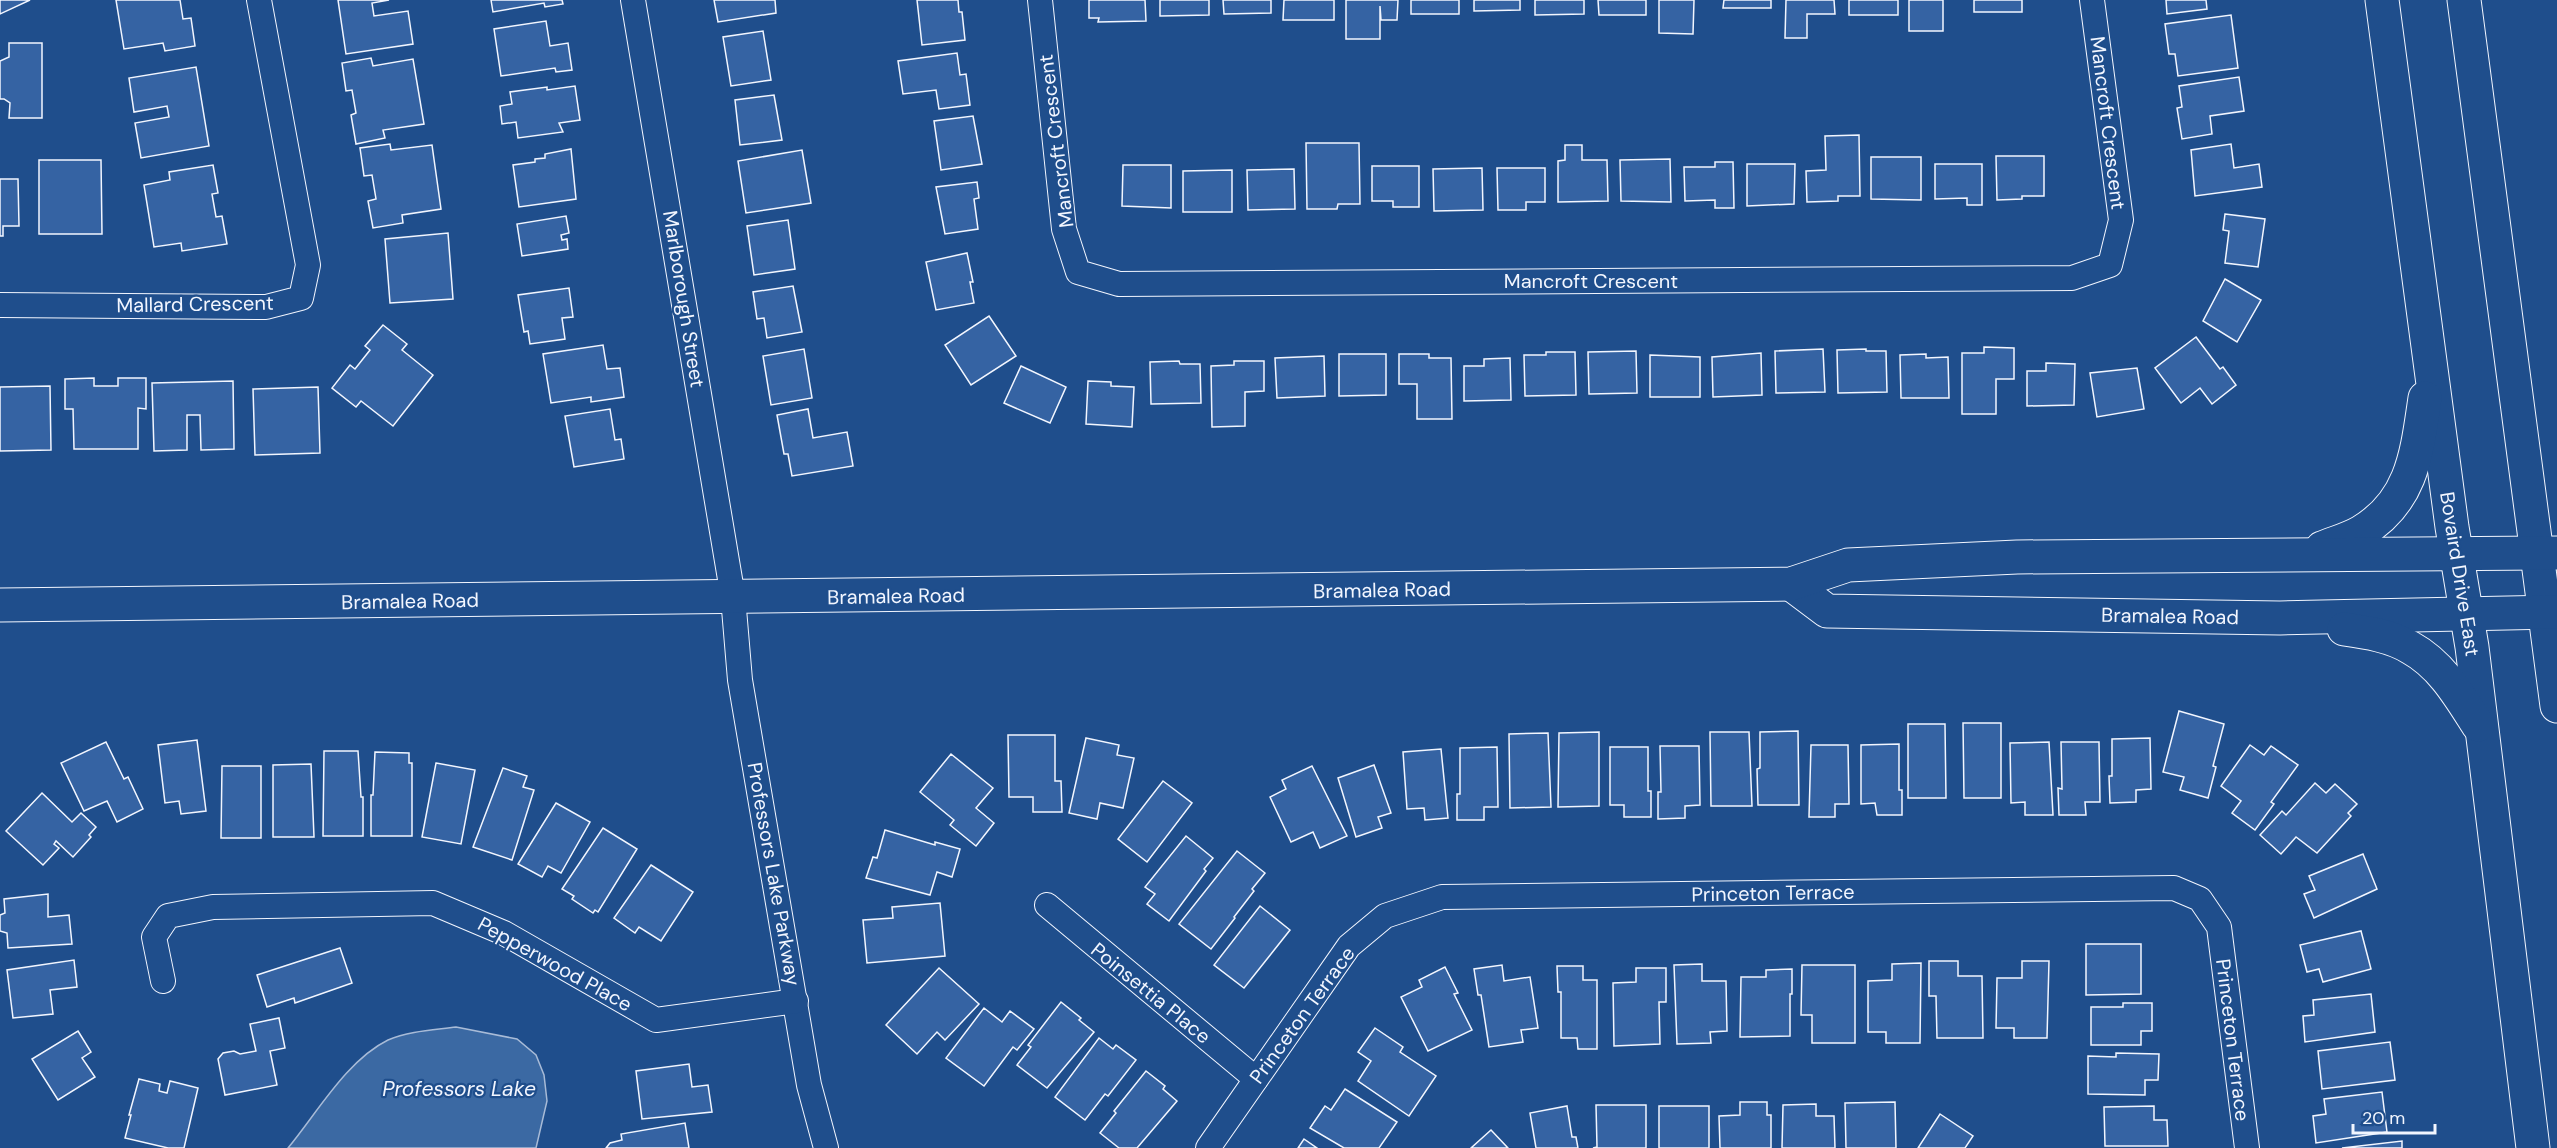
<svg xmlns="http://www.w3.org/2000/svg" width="2557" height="1148" viewBox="0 0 2557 1148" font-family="'DM Sans',sans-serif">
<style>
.water{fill:#3b69a3;stroke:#a8bbd7;stroke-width:1.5}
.building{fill:#3563a3;stroke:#f2f6ff;stroke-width:1.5}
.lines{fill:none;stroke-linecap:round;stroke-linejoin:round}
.minor-casing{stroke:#f2f6ff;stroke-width:26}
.secondary-casing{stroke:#f2f6ff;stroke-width:35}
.minor{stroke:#1f4e8c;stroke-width:24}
.secondary{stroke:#1f4e8c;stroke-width:33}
.labels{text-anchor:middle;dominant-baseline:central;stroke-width:4.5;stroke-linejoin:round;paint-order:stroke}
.street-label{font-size:20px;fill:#f2f6ff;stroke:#1f4e8c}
.water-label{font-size:21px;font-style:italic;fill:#f2f6ff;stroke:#1f4e8c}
</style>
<rect width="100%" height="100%" fill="#1f4e8c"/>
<path class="water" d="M456,1027L517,1039L536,1055L544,1075L547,1101L536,1148H288C317,1113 347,1060 388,1040C409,1031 434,1030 456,1027Z"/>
<g class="building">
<path d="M0,0H30L0,14Z"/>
<path d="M116,0H180L183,19L191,18L195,46L165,51L163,43L124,49Z"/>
<path d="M338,0H389L372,3L374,16L408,11L413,44L346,54Z"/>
<path d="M491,0H562L563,4L545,7L544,3L493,12Z"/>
<path d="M714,0H775L776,13L718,22Z"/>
<path d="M917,0H958L959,12H962L965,40L922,45Z"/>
<path d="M1089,0H1145L1146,21L1098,22L1099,18H1089Z"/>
<path d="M1160,0H1209V15L1160,16Z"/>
<path d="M1223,0H1271V13L1224,14Z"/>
<path d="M1284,0H1334V20H1283Z"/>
<path d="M1346,0H1398L1397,20H1381L1380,6V39H1346Z"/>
<rect x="1411" y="0" width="48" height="14"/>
<path d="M1474,0H1520V10L1474,11Z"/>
<path d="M1535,0H1584V14L1535,15Z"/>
<path d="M1598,0H1646V15H1599Z"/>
<path d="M1659,0H1694L1693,34L1659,33Z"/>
<path d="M1724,0H1771V8H1723Z"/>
<path d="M1786,0H1834L1835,14H1807V38H1785Z"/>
<rect x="1849" y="0" width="49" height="15"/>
<rect x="1909" y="0" width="34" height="31"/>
<rect x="1974" y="0" width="48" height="12"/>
<path d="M2166,0H2206L2207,9L2167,14Z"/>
<path d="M2231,15L2238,68L2178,76L2175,54H2169L2165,24Z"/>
<path d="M546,21L550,46L568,43L572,70L556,72L555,68L501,76L494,29Z"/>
<path d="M763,31L771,80L731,86L723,37Z"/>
<path d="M9,43H42V118H9L10,103L4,99H0V61L9,57Z"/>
<path d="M957,53L960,75L966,74L970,105L939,109L936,90L903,94L898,61Z"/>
<path d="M371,58L373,66L413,59L424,124L383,130L385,138L356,144L351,115L356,113L352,90L346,91L342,63Z"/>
<path d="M196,67L209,146L141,158L135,123L169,117L167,106L134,112L129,78Z"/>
<path d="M2239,77L2244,111L2210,116L2212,134L2182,139L2177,108L2182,107L2179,86Z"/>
<path d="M575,86L580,120L559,123L563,132L518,138L516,122L502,124L500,106L512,104L510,92L547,87V90Z"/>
<path d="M774,95L782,140L740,145L735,100Z"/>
<path d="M973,116L982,164L941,170L934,121Z"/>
<path d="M1859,135L1860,196H1838V201L1807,202L1806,171L1826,170L1825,136Z"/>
<path d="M1306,143H1359L1360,204H1338L1337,209H1307Z"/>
<path d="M390,144L391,150L432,145L441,209L402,215L403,223L373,228L368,201L376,199L372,175L364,176L360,148Z"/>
<path d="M2231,144L2234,168L2259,164L2262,187L2195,196L2191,150Z"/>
<path d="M1565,145H1582V160H1607L1608,201L1558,202V161L1565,160Z"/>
<path d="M571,149L576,199L519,207L513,165L535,162V159L545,158V154Z"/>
<path d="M802,150L811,203L746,213L738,161Z"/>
<path d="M1996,156H2044V196H2022V199L1997,200Z"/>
<path d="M1871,157H1921V200L1871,199Z"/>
<path d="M1670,159L1671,202L1621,201L1620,160Z"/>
<path d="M39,160H101L102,234H39Z"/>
<path d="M1715,162H1733L1734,208H1715V200L1685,201L1684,167H1715Z"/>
<path d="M1747,164H1795L1794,204L1747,206Z"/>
<path d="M1935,164H1982V205H1967V198L1935,199Z"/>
<path d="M213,165L218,193L212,194L216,217L222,216L227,244L182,251L181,243L154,247L144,185L170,180L169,172Z"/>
<path d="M1123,165H1171V208L1122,206Z"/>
<path d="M1372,166H1419V207H1393V201H1372Z"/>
<path d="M1482,168L1483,210L1434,211L1433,169Z"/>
<path d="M1497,168H1545V202H1526V210H1498Z"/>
<path d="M1294,169L1295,209L1248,210L1247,170Z"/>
<path d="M1232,170V212H1183V171Z"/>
<path d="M0,179H18L19,226H3V236H0Z"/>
<path d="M977,182L979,198L974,199L978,229L945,234L936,187Z"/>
<path d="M2225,214L2265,219L2258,267L2225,263L2229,231L2223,230Z"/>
<path d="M566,216L569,233L561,235L562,240L567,239L568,249L522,256L517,224Z"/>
<path d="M788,220L795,269L754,275L747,226Z"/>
<path d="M448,233L453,299L390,303L385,239Z"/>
<path d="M967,253L973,282H970L974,303L936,310L926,262Z"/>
<path d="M2225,279L2261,300L2237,342L2203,321Z"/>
<path d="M793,286L802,332L767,338L764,318L757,319L753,292Z"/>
<path d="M569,288L573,317L562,318L565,339L530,344L528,331L524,332L518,295Z"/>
<path d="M989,316L1016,356L971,385L945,345Z"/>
<path d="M383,325L407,344L402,350L433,375L393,426L361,401L356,407L332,388L350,365L355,369L370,350L365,346Z"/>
<path d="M2196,337L2220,369L2223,367L2236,385L2212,404L2200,388L2181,403L2155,368Z"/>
<path d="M603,345L607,369L620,368L624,397L591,402V397L551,403L543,354Z"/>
<path d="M1984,347L2014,348V379H1996V414H1962V353H1984Z"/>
<path d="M804,349L812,398L771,405L763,356Z"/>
<path d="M1823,349L1825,392L1776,393L1775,351Z"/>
<path d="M1866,349V351H1886L1887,392L1838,393L1837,350Z"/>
<path d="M1636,351L1637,393L1589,394L1588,352Z"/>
<path d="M1546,352H1575L1576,395L1525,396L1524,355H1546Z"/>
<path d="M1761,353L1762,395L1713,397L1712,357Z"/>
<path d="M1339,354H1386V395L1339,396Z"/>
<path d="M1399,354H1429V358H1451L1452,419H1417V384H1399Z"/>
<path d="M1926,354V358L1948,357L1949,398H1901L1900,355Z"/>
<path d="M1650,355L1700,357V397H1650Z"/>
<path d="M1324,356L1325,396L1277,398L1275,358Z"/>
<path d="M1510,358L1511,400L1464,401V366H1484V359Z"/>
<path d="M1179,361L1180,364H1200L1201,403L1151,404L1150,362Z"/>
<path d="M1234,361H1264V391L1245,392V426L1212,427L1211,366L1234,365Z"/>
<path d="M2046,363L2075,364L2074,405L2027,406V371H2046Z"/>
<path d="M1021,366L1066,387L1050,423L1004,403Z"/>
<path d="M2137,368L2144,409L2097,417L2090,373Z"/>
<path d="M94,378V386H118V378H146V409L138,408V449H74L73,409H65V379Z"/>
<path d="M233,381L234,449L201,450L200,415H187V450L154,451L152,383Z"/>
<path d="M1088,381L1111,382V386L1134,387L1132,427L1086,424Z"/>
<path d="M50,386L51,450L0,451V387Z"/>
<path d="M318,387L320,453L255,455L253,389Z"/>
<path d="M610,409L615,440L621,439L624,459L574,467L565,416Z"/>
<path d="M808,409L813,438L847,432L853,466L792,476L788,454H784L777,415Z"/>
<path d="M2179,711L2224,724L2213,766L2216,767L2208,798L2180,790L2184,777L2163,772Z"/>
<path d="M1963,723H2001V798H1964Z"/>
<path d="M1908,724H1945L1946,798H1908Z"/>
<path d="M1798,731L1799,805H1758L1757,769L1760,768V732Z"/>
<path d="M1599,732V806L1558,807L1559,733Z"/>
<path d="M1710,732H1749L1752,806H1711Z"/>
<path d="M1548,733L1551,807L1510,808L1509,734Z"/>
<path d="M1008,735H1055V781H1061L1062,812H1033V797H1009Z"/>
<path d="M1086,738L1119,745L1117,755L1134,758L1123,808L1100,803L1097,819L1069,813Z"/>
<path d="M2150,738L2151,789L2136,790V802L2110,803L2109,776H2112V739Z"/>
<path d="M197,740L206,811L181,814L179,801L165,803L158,745Z"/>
<path d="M106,742L124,779L128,777L143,809L117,822L107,801L84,811L61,763Z"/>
<path d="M2049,742L2053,815H2025V802L2011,803L2010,743Z"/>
<path d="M2061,742H2099L2100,802H2085L2086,815H2059L2058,788L2062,789Z"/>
<path d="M1899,744V790H1902V815H1877L1875,803L1861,804V745Z"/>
<path d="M1811,745H1848L1849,804H1835V817H1809Z"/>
<path d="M2250,745L2264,755L2271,746L2298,765L2271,802L2274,804L2255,830L2232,813L2241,801L2221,786Z"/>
<path d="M1660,746H1699L1700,805L1685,806V818L1658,819V792H1661Z"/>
<path d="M1497,747L1498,807H1484V820H1457V794H1460V748Z"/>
<path d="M1610,747H1648V791H1651V817H1624V805H1610Z"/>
<path d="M1441,749L1448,818L1425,820L1424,808L1407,809L1403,752Z"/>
<path d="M324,751H358L361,797H363V836H323Z"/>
<path d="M375,752L409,753V763H412V836H371V795H373Z"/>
<path d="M951,754L993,788L976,808L994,823L976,846L950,825L954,820L920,792Z"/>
<path d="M436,763L475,770L461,844L422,837Z"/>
<path d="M311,764L314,837H273V765Z"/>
<path d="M1374,765L1391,813L1378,817L1382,828L1356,837L1338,778Z"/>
<path d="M222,766H261V838H221Z"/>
<path d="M1312,766L1347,836L1320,848L1313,832L1291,842L1270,797L1286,789L1282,780Z"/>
<path d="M503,768L527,776L523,787L534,790L512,860L473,847Z"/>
<path d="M1163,781L1192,803L1147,862L1118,839Z"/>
<path d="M2315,783L2326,793L2335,784L2357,804L2348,813L2351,816L2317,853L2296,837L2281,854L2260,835L2282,811L2286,815Z"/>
<path d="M42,793L72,822L81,813L96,827L89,835L91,837L73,857L56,841L54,844L59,848L43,865L6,831Z"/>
<path d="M556,803L590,822L561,873L548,866L542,877L518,864Z"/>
<path d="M603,828L637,849L598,912L595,910L593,913L572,899L574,896L562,889Z"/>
<path d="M885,830L935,845V842L960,849L952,877L937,872L930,895L866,878L873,857L877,858Z"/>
<path d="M1186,836L1213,858L1204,869L1206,871L1169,921L1147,904L1155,894L1145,887Z"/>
<path d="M1237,851L1265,873L1252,889L1254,891L1234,917L1235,918L1211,949L1179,924Z"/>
<path d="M2363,854L2377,889L2314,918L2304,894L2315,890L2309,876Z"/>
<path d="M651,865L693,892L661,941L639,927L635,933L614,918Z"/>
<path d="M48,894V917L69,915L72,944L8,948L7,933L0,931V915L5,913L4,899Z"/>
<path d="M940,903L945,956L867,963L863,920L893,918L892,907Z"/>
<path d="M1260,906L1290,930L1244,988L1214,965Z"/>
<path d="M2361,931L2371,969L2323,982L2319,969L2307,972L2300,945Z"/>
<path d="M2086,944H2141V994L2086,995Z"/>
<path d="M340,948L352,983L295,1003L294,998L267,1007L257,975Z"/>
<path d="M74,960L77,987L50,990L53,1014L13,1018L7,970Z"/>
<path d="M1929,961H1958V976H1982L1983,1038H1937L1936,996H1929Z"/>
<path d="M2022,961H2049L2047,1038H2014V1028H1996L1997,978H2022Z"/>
<path d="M1921,963L1920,1043H1886V1032H1868V981L1892,980V964Z"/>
<path d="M1702,964V981H1726L1727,1031L1710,1032L1711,1043L1677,1044L1674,965Z"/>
<path d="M1502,965L1504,981L1530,977L1538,1028L1521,1030L1523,1042L1489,1047L1481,995H1478L1474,969Z"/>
<path d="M1802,965H1855V1043H1812V1015H1801Z"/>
<path d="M1557,966H1583V980H1597V1049H1578L1577,1038H1561V992H1558Z"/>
<path d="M1445,967L1458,993L1454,994L1472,1030L1428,1051L1401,997L1422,987L1419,980Z"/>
<path d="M939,968L979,1004L945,1040L937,1032L917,1054L886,1025Z"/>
<path d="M1636,968H1666V1002H1659L1660,1044L1614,1046L1613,983L1636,982Z"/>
<path d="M1792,969V994H1790V1036L1740,1037L1741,977H1766V970Z"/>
<path d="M2371,994L2375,1032L2305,1042L2303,1016L2314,1015L2313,1000Z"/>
<path d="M1061,1002L1081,1018L1079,1020L1094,1032L1047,1088L1017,1065L1031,1047L1028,1045Z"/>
<path d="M2123,1003H2152V1031H2141V1045H2091V1007H2123Z"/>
<path d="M984,1008L1002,1022L1010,1011L1034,1029L1017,1050L1013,1047L984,1086L946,1058Z"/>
<path d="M279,1018L285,1048L270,1051L277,1085L225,1095L218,1059L223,1053L234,1051L240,1054L256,1051L250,1024Z"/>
<path d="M1375,1028L1403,1047L1400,1052L1436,1076L1409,1116L1358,1081L1371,1061L1358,1052Z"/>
<path d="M78,1031L91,1052L82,1058L95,1077L58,1100L32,1059Z"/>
<path d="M1099,1038L1113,1049L1116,1045L1136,1060L1108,1096L1105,1094L1085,1120L1055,1097Z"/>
<path d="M2390,1042L2395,1080L2322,1089L2318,1051Z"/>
<path d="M2116,1053L2159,1054L2158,1080H2145V1095L2088,1094V1056L2116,1057Z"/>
<path d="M689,1064L692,1087L708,1085L712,1112L642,1119L636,1071Z"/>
<path d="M1146,1071L1165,1086L1163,1089L1177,1101L1137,1148H1119L1100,1133L1116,1113L1114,1111Z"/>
<path d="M139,1079L160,1084L159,1091L167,1093L170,1081L198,1088L184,1148H168L125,1138L131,1115H129Z"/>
<path d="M1345,1089L1397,1122L1379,1148H1344L1310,1128L1325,1106L1331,1110Z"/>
<path d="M2382,1092L2387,1132L2316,1143L2313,1116L2326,1114L2324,1099Z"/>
<path d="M1740,1102H1767V1115H1771V1148H1720L1719,1116L1740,1115Z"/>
<path d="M1895,1102L1896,1148H1846L1845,1103Z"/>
<path d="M1816,1104V1116H1834L1835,1148H1782L1783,1105Z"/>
<path d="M1596,1105H1646V1148H1593L1597,1147Z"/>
<path d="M1567,1106L1572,1137H1576L1578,1148H1536L1530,1113Z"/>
<rect x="1659" y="1106" width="50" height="42"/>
<path d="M2154,1106V1120H2167L2168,1146H2105L2104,1107Z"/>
<path d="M1940,1114L1973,1136L1965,1148H1918Z"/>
<path d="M685,1123L689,1148H606L610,1143L622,1140L621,1134Z"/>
<path d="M1491,1130L1508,1148H1471Z"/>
<path d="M1304,1139L1317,1148H1298Z"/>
<path d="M2402,1141V1148H2342Z"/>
</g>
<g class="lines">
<g class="minor-casing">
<g id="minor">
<path d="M633,0L733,597L740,680L809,1085L826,1148"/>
<path d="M1040,0L1064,229L1078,272L1119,284L2072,278L2110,265L2121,220L2092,0"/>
<path d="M0,305L266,307L301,298L308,265L259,0"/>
<path d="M1047,905L1256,1079"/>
<path d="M163,981L154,937L168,916L213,907L433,903L504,933L656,1020L796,1001"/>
<path d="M1208,1148L1349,946L1385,916L1442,897L2174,888L2200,899L2219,927L2247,1148"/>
</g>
</g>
<g class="secondary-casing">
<g id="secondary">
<path d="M2382,0L2452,527L2472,647L2533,1148"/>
<path d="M2464,0L2557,706"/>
<path d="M2322,548C2334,543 2349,539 2361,532C2413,501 2417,452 2425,398"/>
<path d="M1791,584L1827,611L2280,618L2557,612"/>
<path d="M0,605L1791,584L1848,565L2017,557L2557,553"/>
<path d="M2344,629C2366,632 2392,636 2411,648C2442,665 2460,697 2478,725"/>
</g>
</g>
<use href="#minor" class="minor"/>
<use href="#secondary" class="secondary"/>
</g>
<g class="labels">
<g class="street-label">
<text transform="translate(2108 123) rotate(83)">Mancroft Crescent</text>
<text transform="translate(1056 141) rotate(-97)">Mancroft Crescent</text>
<text x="1591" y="281">Mancroft Crescent</text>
<text transform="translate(684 299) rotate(81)">Marlborough Street</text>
<text transform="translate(195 304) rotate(-1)">Mallard Crescent</text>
<text transform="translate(2460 574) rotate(81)">Bovaird Drive East</text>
<text transform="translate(1382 590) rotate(-1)">Bramalea Road</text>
<text transform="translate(896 596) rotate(-1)">Bramalea Road</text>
<text transform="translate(410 601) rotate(-1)">Bramalea Road</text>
<text transform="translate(2170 616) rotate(1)">Bramalea Road</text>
<text transform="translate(774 874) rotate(80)">Professors Lake Parkway</text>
<text transform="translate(1773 893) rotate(-1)">Princeton Terrace</text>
<text transform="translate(555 964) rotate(29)">Pepperwood Place</text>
<text transform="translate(1151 993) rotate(39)">Poinsettia Place</text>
<text transform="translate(1302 1015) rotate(-54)">Princeton Terrace</text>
<text transform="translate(2233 1040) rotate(83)">Princeton Terrace</text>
</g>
<g class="water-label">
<text x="459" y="1089">Professors Lake</text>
</g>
</g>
<path d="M2353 1124v9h82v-9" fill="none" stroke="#f2f6ff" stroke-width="3"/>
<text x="2362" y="1124" font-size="18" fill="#f2f6ff" stroke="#1f4e8c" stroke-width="4.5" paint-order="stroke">20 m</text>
</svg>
